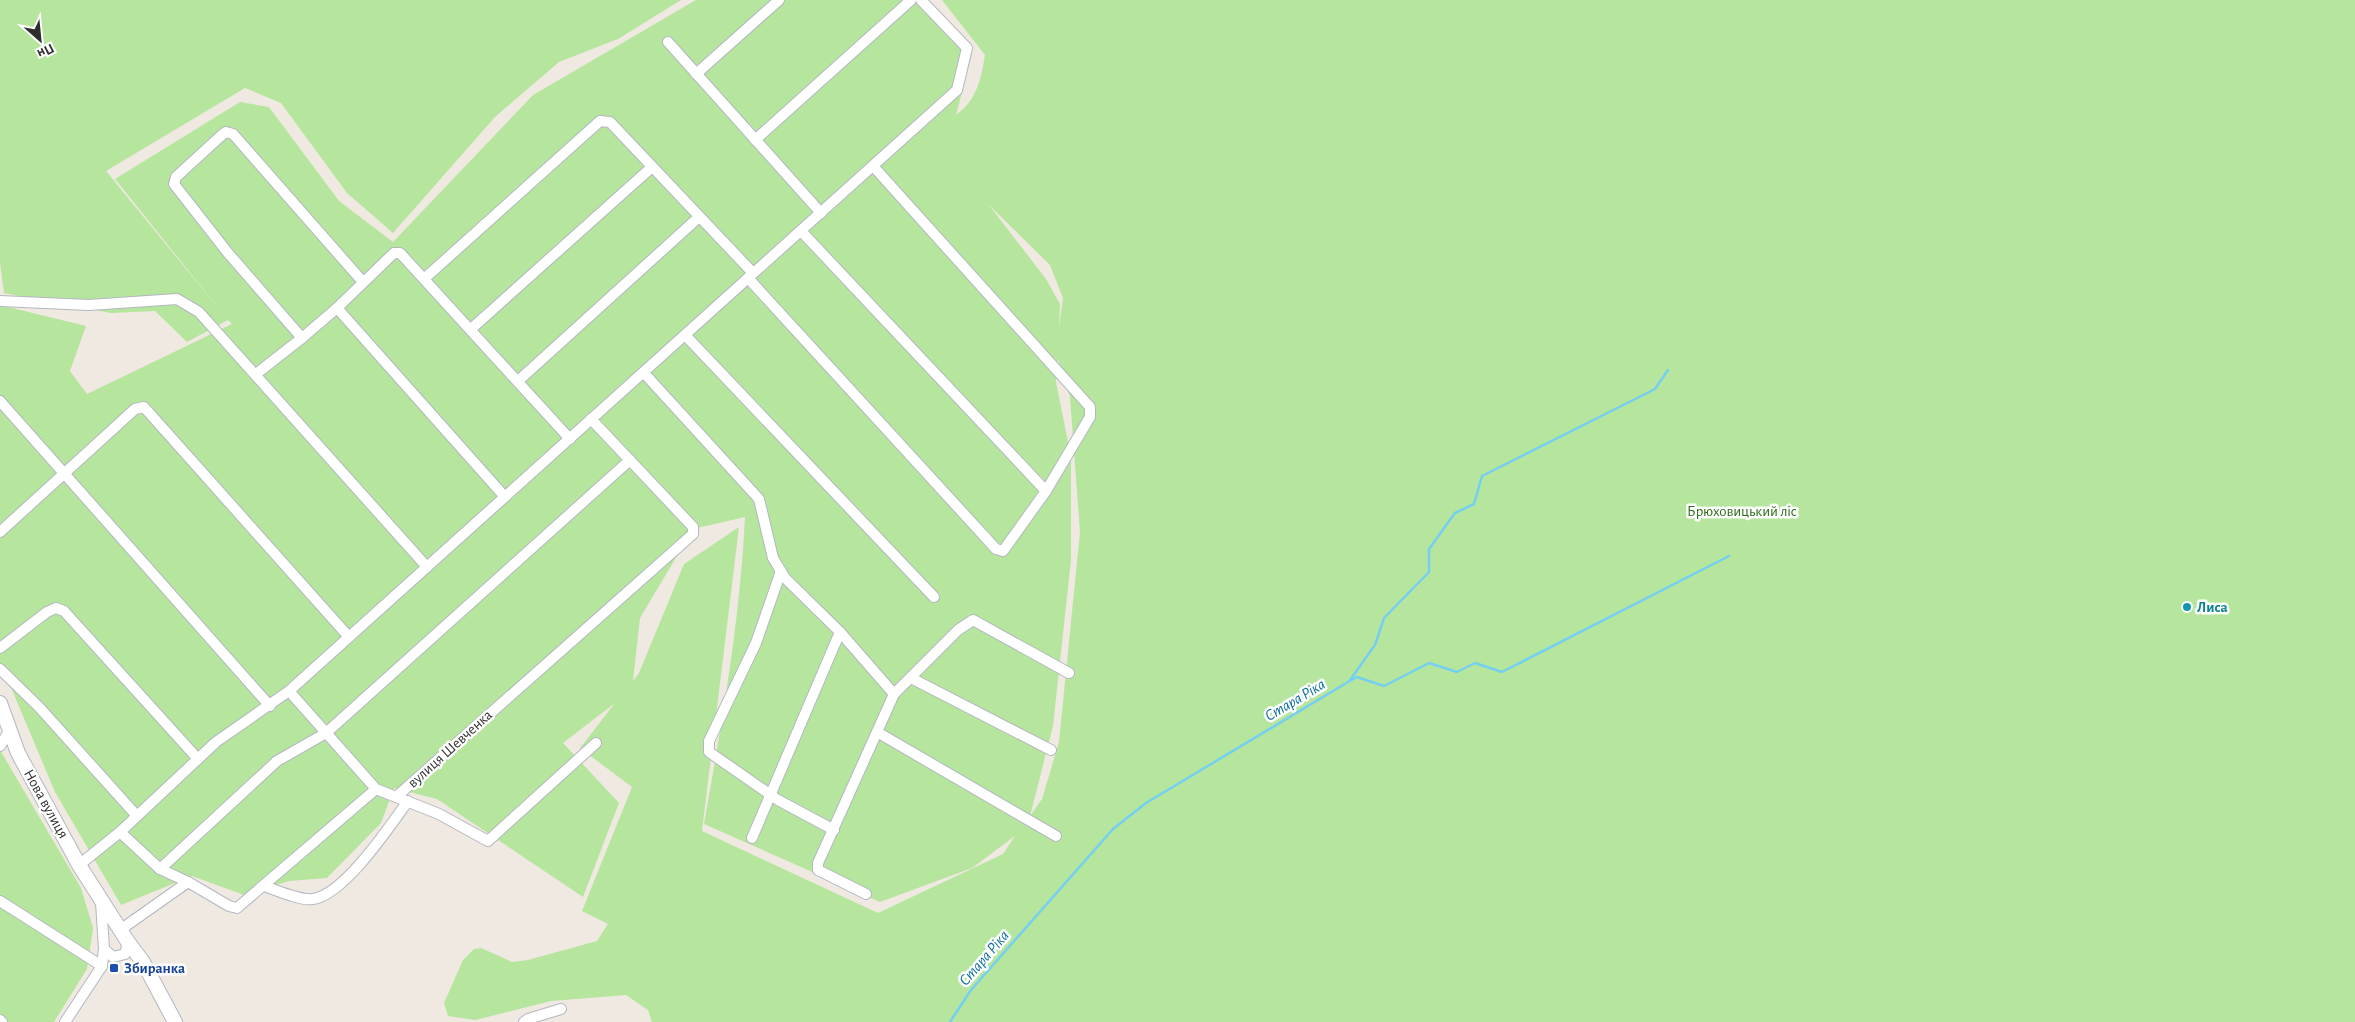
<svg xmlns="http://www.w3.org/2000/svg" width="2355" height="1022" viewBox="0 0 2355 1022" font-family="'Alegreya Sans',sans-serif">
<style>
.green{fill:#b6e59e;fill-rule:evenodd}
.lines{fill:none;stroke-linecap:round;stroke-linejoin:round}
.stream{stroke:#75cff0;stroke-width:2.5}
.street-casing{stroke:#b4b7c1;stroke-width:12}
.secondary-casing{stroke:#b4b7c1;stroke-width:16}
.street{stroke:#fff;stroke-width:10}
.secondary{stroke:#fff;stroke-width:14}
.culture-dot{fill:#0f9aa8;stroke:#fff;stroke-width:2}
.transit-dot{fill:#1a4fb4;stroke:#fff;stroke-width:2}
.labels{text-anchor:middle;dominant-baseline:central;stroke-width:5;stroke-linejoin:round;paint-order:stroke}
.park-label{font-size:15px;fill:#2c6e1b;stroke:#fff}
.culture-label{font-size:15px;font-weight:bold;fill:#0d838f;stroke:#fff;text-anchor:start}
.street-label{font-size:15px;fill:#2e2e2e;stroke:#fff}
.transit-label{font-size:15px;font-weight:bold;fill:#164399;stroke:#fff;text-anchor:start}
.water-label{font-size:16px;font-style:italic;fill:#0d6fa3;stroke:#fff}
</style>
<rect width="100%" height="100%" fill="#efe9e1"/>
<g class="green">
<path d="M0,0H681L618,39L559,62L495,117L393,233L347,193L281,103L245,88L106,171L223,314L115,179L240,102L269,107L339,201L393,242L533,95L696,0H928L972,54L956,115C977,100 981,79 985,55L942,0H2355V1022H652L648,1010L626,995L551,1001L475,1020L448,1016L444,1003L463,960L474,949L481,948L512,962L528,960L597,941L608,924L582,911L632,787L580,748L615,703L563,743L619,803L583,897L437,799L394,788L381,823L327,878L289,881L244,895L192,876L121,905L55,792L10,685L0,671V305L86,326L70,371L87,394L232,324L228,320L187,342L155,311L111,313L4,293L0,263ZM989,205L1050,265L1063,298L1059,327L1060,304L1046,279ZM1058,359L1070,397L1080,532L1059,742L1042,799L1030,816L1053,726L1071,560V457L1056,382ZM745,517C740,621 722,722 704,824L880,902L972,868L1015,836L1003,854L878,913L702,831L739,527L684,564L639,673L633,681L640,618L693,529Z"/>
<path d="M0,750L81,888L93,928L87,969L54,1022H0Z"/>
</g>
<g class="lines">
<g class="stream">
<path d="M1350,680L1375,645L1384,618L1429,572V549L1455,513L1474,504L1482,476L1655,389L1668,370"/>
<path d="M950,1022L971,990L1113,829L1146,803L1348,682L1357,677L1384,686L1429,663L1457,672L1475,663L1502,672L1729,556"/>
</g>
<g class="street-casing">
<g id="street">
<path d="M668,42L821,213"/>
<path d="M696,74L779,0"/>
<path d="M755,140L911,0"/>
<path d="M801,231L1046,491"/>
<path d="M425,278L600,121L610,122L753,273"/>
<path d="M748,278L996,549L1003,551L1046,491L1090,417V407L873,166"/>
<path d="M0,301L89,305L177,299L199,312L427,567"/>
<path d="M337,308L394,253H400L570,439"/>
<path d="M471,329L652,167"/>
<path d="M685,335L934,597"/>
<path d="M302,338L228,253L174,184L176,177L223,134L226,132L233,134L363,282"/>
<path d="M644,373L759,499L773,558L785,578L840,632L752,838"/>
<path d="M256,374L302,338L337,308L505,497"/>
<path d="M518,381L699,217"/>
<path d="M0,401L270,706"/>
<path d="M0,532L135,409L144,407L349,637"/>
<path d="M781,571L756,643L709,741V752L778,800L834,830"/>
<path d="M840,632L894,694L818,863V870L866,894"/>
<path d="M0,648L47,612L56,608L64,611L198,759"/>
<path d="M0,669L39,707L137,816"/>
<path d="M911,678L1051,750"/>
<path d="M289,691L376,789L439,814L488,841L596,743"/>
<path d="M894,694L958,630L973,620L1069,673"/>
<path d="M877,732L1056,836"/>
<path d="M0,746L10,730"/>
<path d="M396,797L693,534V527L591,419"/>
<path d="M120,832L160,869L188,882L229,906L237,908L376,789"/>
<path d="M79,865L120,832L216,742L289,691L957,90L967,48L921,0"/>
<path d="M160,869L277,761L326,733L630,460"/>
<path d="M264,886C276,890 300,901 313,899C344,895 390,826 408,801"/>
<path d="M0,901L102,966"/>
<path d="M120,930L188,882"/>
<path d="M104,949L113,957L125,954L128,942"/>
<path d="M0,1020L2,1022"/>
<path d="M65,1022L102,966L104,949L101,902"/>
<path d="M524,1022L528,1019L561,1009"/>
</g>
</g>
<g class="secondary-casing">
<path id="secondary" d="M0,703L18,753L79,865L128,942L143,962L175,1022"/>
</g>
<use href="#street" class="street"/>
<use href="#secondary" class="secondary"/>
</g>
<circle class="culture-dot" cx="2187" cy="607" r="5"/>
<rect class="transit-dot" x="109" y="963" width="10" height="10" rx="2.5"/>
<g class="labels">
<g class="park-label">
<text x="1742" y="511">Брюховицький ліс</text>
</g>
<g class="culture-label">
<text x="2197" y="607">Лиса</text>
</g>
<g class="street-label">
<text transform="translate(450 749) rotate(-42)">вулиця Шевченка</text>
<text transform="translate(46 804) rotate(61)">Нова вулиця</text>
</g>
<g class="transit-label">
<text x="124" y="968">Збиранка</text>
</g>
<g class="water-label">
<text transform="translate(1295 700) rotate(-31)">Стара Ріка</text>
<text transform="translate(984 958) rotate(-49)">Стара Ріка</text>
</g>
</g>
<g transform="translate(40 40) rotate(153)" stroke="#ffffff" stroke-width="4" paint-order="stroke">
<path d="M0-4L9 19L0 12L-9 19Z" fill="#2e2e2e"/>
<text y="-8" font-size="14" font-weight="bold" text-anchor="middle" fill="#2e2e2e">Пн</text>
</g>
</svg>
